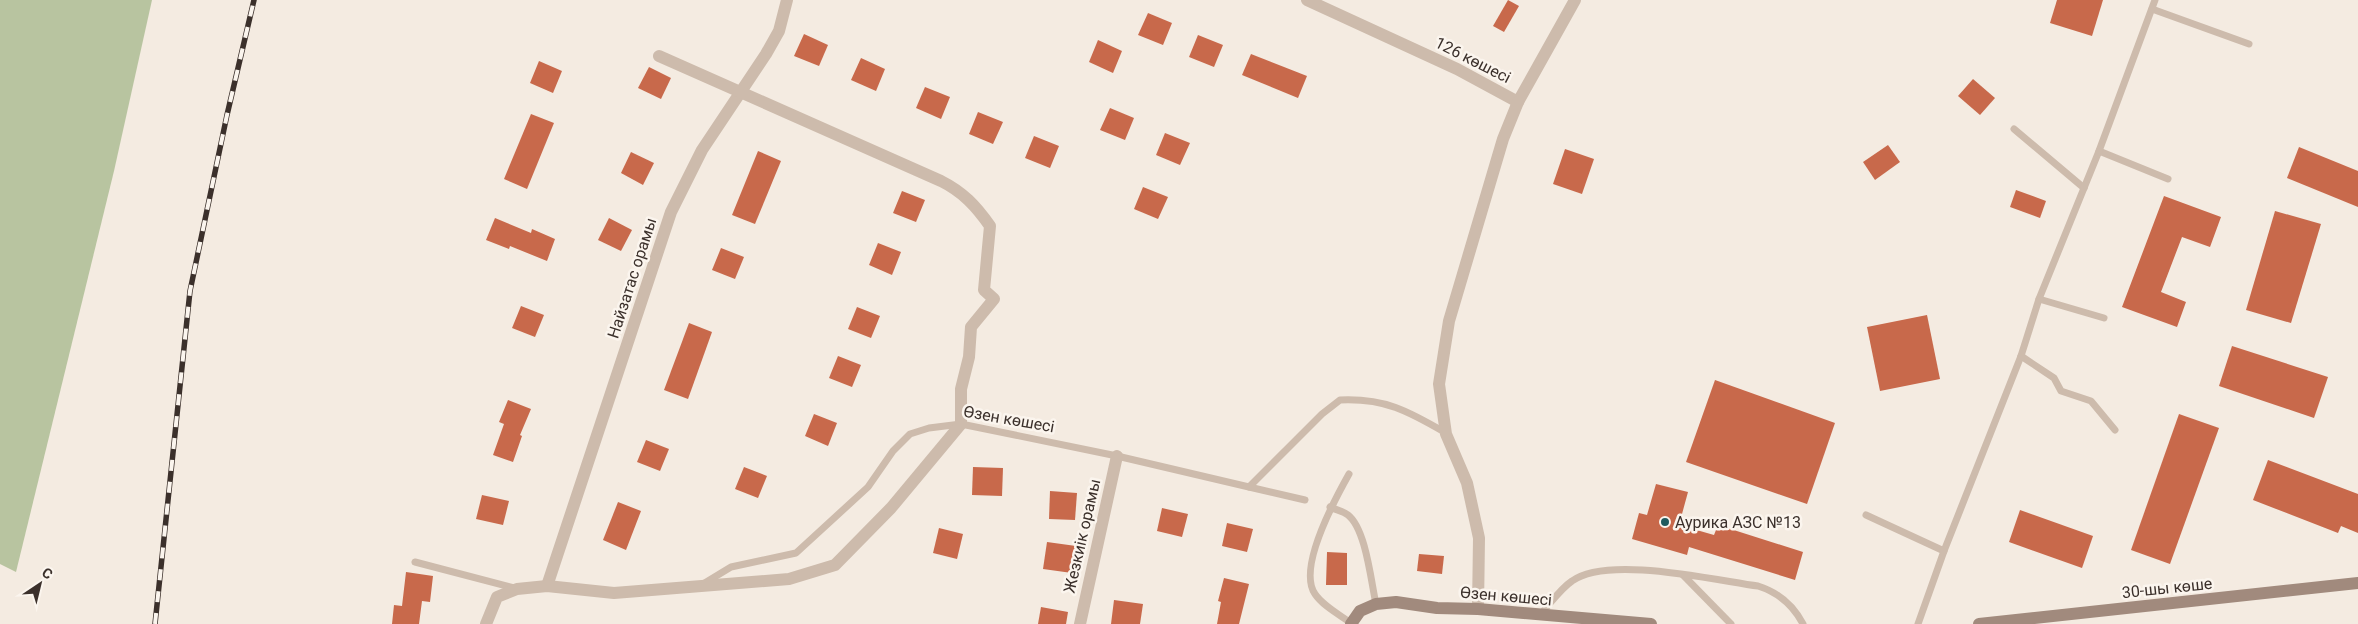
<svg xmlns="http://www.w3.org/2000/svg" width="2358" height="624" viewBox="0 0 2358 624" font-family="Roboto,sans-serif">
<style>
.green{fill:#b8c4a0}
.building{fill:#c8694b}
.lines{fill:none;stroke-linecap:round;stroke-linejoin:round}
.service{stroke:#cdbbac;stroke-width:7}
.minor{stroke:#cdbbac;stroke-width:12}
.secondary{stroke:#a18a7d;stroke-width:12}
.rail-casing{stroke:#3b302b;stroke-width:5.5}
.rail{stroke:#fbf5ee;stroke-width:4;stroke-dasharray:11;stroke-linecap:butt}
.poi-dot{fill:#1f5a5e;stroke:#fbf5ee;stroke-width:2}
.labels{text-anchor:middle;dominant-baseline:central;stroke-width:5;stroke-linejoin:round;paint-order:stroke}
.street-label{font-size:16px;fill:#3b302b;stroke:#fbf5ee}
.poi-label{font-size:16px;fill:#3b302b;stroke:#fbf5ee;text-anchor:start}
</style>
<rect width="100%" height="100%" fill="#f4ebe1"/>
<path class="green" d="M0,0H152L114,171L16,572L0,564Z"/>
<g class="building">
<path d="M1508,0L1519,6L1504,32L1493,26Z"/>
<path d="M2057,0H2103L2092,36L2050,23Z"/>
<path d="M1148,13L1172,23L1163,45L1138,35Z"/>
<path d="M804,34L828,45L819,66L794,56Z"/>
<path d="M1198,35L1223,45L1214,67L1189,57Z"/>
<path d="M1098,40L1122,51L1113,73L1089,62Z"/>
<path d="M1251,54L1307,76L1298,98L1242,75Z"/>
<path d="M861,58L885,69L876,91L851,80Z"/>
<path d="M539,61L562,71L553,93L530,83Z"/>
<path d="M649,67L671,78L661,99L638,88Z"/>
<path d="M1973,79L1995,98L1980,115L1958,96Z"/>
<path d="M925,87L950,97L941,119L916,108Z"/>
<path d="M1110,108L1134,118L1125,140L1100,130Z"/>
<path d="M978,112L1003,122L993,144L969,134Z"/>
<path d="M531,114L554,123L527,189L504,179Z"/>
<path d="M1165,133L1190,143L1180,165L1156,155Z"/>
<path d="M1034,136L1059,146L1050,168L1025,158Z"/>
<path d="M1888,145L1900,162L1875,180L1863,162Z"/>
<path d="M2299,147L2358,171V207L2287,178Z"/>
<path d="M1565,149L1594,159L1582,194L1553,184Z"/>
<path d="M758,151L781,161L755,224L732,215Z"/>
<path d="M631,152L654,163L643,185L621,173Z"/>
<path d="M1143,187L1168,197L1158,219L1134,209Z"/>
<path d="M2016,190L2046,201L2040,218L2010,207Z"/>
<path d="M902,191L925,200L916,222L893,213Z"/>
<path d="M2164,196L2221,217L2210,247L2182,237L2161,292L2186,302L2177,327L2122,307Z"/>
<path d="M2275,211L2321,224L2291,323L2246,310Z"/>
<path d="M495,218L531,233L532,229L555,239L547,261L510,246L509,249L486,240Z"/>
<path d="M609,218L632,230L621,251L598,240Z"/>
<path d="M878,243L901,252L892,275L869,265Z"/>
<path d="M721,248L744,257L735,279L712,270Z"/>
<path d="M521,306L544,315L535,337L512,328Z"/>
<path d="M857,307L880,316L871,338L848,329Z"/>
<path d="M1927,315L1940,379L1880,391L1867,327Z"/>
<path d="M689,323L712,332L688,399L664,390Z"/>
<path d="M2232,346L2328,377L2314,418L2219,386Z"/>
<path d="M838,356L861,365L852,387L829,378Z"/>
<path d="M1715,380L1835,423L1807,504L1686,462Z"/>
<path d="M508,400L531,409L520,435L522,436L513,462L493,455L504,424L499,422Z"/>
<path d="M814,414L837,423L828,446L805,436Z"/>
<path d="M2179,414L2219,428L2170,564L2131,550Z"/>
<path d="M646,440L669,449L660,471L637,462Z"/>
<path d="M2268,460L2358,494V533L2341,526L2338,533L2253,500Z"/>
<path d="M744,467L767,476L758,498L735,489Z"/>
<path d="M973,467L1003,468L1002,496L972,495Z"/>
<path d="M1656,484L1688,492L1679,525L1714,535L1718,525L1803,552L1795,580L1689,547L1687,555L1632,539L1639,513L1647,515Z"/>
<path d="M1050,491L1077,493L1075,520L1049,519Z"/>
<path d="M482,495L509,501L503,525L476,519Z"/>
<path d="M618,502L641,511L626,550L603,540Z"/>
<path d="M1162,508L1188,514L1182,537L1157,531Z"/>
<path d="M2020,510L2093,536L2082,568L2009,542Z"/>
<path d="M1227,523L1253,529L1247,552L1222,546Z"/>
<path d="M939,528L963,534L957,559L933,553Z"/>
<path d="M1047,542L1076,546L1072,573L1043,569Z"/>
<path d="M1327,552L1347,553V585H1326Z"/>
<path d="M1419,554L1444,556L1442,574L1417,571Z"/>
<path d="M406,572L433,576L430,602L422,601L419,624H392L394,605L402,606Z"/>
<path d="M1224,578L1249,584L1239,624H1217L1221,602L1218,601Z"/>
<path d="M1114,600L1143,604L1140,624H1111Z"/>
<path d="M1041,607L1068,612L1066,624H1038Z"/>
</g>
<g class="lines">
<g class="service">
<path d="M2152,9L2249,44"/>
<path d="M2014,129L2084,188"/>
<path d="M2099,151L2168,179"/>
<path d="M2039,299L2104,318"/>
<path d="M2021,356L2054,378L2061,391L2091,401L2115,430"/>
<path d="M1349,474C1335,499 1297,568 1315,594C1323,606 1340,615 1351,623"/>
<path d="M1249,487L1305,500"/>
<path d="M1330,507C1336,510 1343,511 1348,515C1366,529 1371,582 1376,604"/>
<path d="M1866,515L1944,551"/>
<path d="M415,562L514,588"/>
<path d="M1683,575L1731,624"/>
<path d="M703,584L731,567L796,553L868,487L893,451L910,434L929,428L961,424L1117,456L1249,487L1322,414L1340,400C1385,398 1408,411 1446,433"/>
<path d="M1540,615C1550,604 1560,589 1572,581C1607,555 1714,580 1758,586C1777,592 1793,605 1803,624"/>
<path d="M1918,624L1944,551L2021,356L2039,299L2099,151L2155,0"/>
</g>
<g class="minor">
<path d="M1307,0L1457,69L1518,102L1575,0"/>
<path d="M547,586L671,212L702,150L766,54L779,31L787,0"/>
<path d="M1478,609L1479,538L1467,483L1446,434L1439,384L1449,321L1503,139L1518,102"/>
<path d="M486,624L497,597L517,589L547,586L614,593L789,579L835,565L891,508L961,424V389L969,357L971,327L994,299L984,290L990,226C976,206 963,192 941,181L659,56"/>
<path d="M1080,624L1117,456"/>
</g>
<g class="secondary">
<path d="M1351,624L1360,611L1376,604L1396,602L1437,608L1478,609L1651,624"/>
<path d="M1979,624L2358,583"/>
</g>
<g class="rail-casing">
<path id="rail" d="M155,624L190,291L227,115L254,0"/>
</g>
<use href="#rail" class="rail"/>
</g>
<circle class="poi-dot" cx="1665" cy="522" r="5"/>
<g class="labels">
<g class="street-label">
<text transform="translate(1473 60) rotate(27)">126 көшесі</text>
<text transform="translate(632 278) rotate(-72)">Найзатас орамы</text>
<text transform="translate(1009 419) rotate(10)">Өзен көшесі</text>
<text transform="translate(1082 536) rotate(-77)">Жезкиік орамы</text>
<text transform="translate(2167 588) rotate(-6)">30-шы көше</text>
<text transform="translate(1506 596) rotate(5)">Өзен көшесі</text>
</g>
<g class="poi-label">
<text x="1675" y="522">Аурика АЗС №13</text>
</g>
</g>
<g transform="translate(40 584) rotate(35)" stroke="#fbf5ee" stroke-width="4" paint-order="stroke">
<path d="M0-4L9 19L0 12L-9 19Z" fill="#3b302b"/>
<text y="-8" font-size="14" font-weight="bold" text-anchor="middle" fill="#3b302b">С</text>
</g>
</svg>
